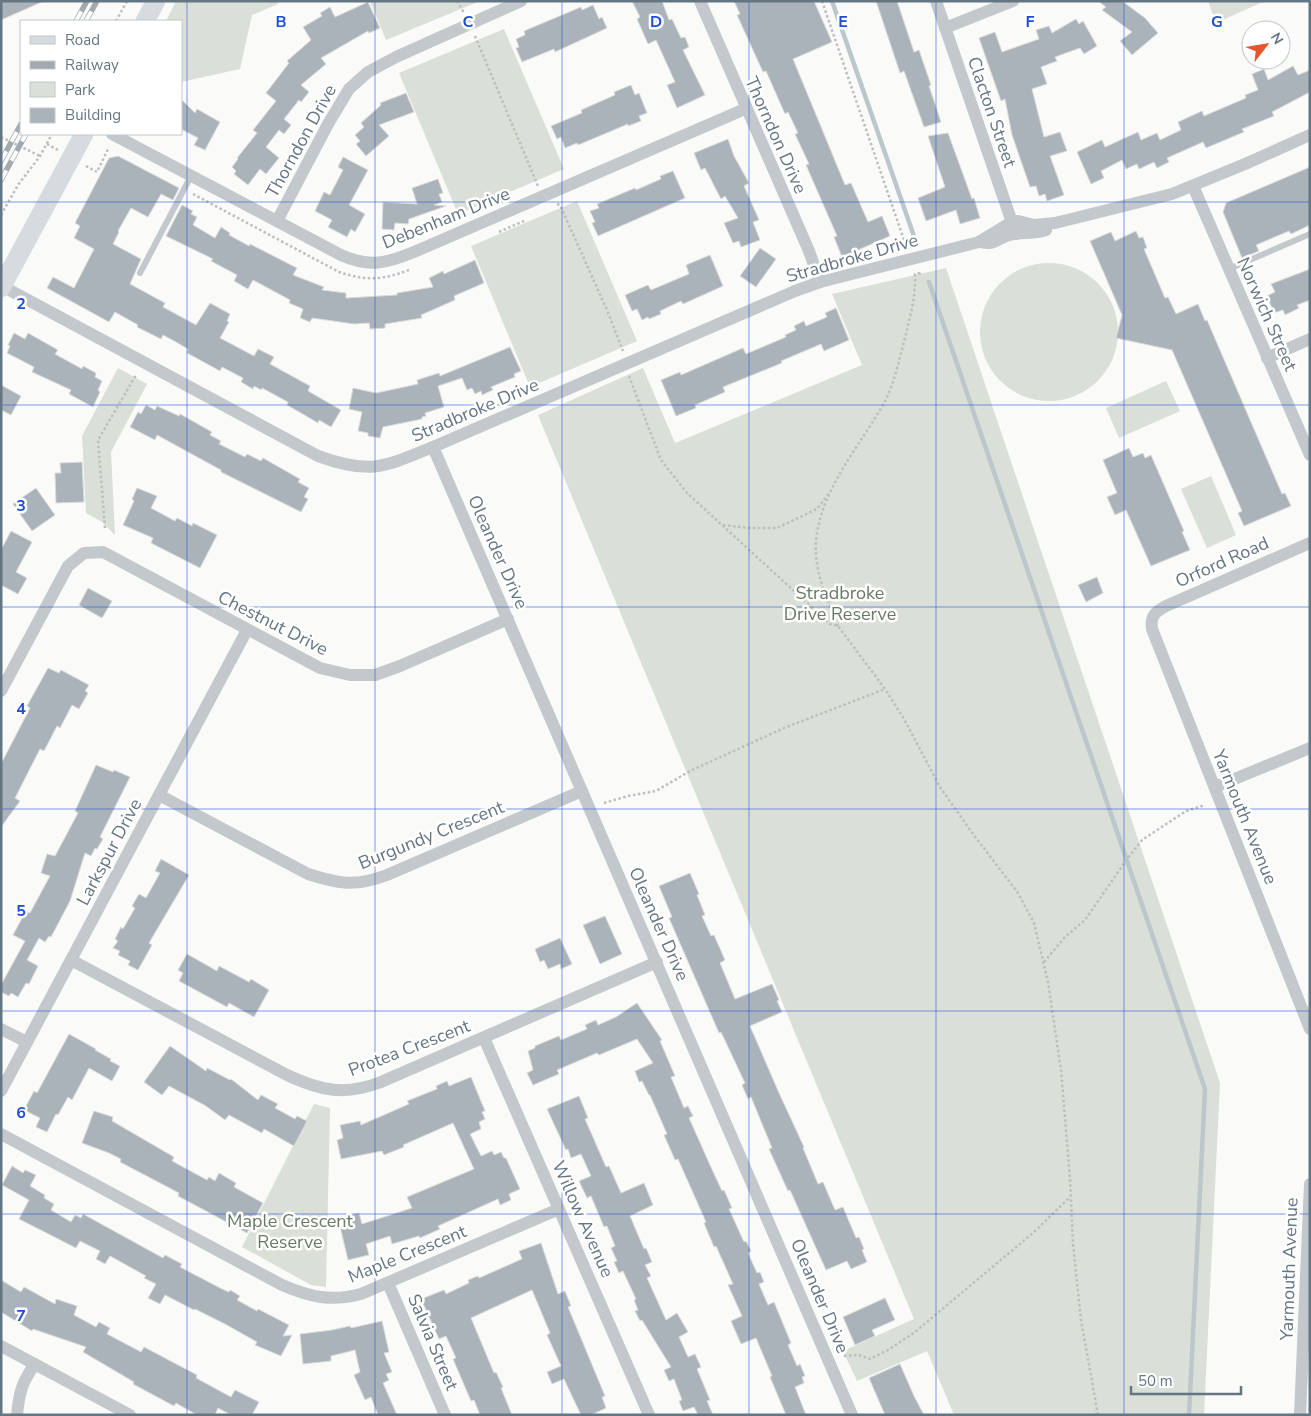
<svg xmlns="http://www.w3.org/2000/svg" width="1311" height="1416" viewBox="0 0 1311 1416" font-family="'Nunito Sans',sans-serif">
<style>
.green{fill:#dadfd7}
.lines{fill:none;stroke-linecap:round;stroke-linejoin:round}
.stream{stroke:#bbc7cb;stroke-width:4.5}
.building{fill:#aab3b9;stroke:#dcdcda}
.path{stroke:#bbbfc2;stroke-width:2.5;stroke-dasharray:2.5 2.5;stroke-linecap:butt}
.lane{stroke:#c3c8cc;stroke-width:6}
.street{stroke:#c3c8cc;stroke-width:12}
.secondary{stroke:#d6dbdf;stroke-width:19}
.rail-casing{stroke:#a2aab0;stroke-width:5.5}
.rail{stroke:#fff;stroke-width:4;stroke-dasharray:11;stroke-linecap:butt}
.grid{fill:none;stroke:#1d4ed8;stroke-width:1;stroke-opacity:0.55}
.labels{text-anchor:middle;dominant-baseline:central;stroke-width:5;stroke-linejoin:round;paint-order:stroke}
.street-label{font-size:18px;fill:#657683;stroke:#fff}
.park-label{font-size:18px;fill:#687a64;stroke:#fff}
.grid-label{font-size:16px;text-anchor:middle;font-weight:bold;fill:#1d4ed8;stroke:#fff;stroke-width:5;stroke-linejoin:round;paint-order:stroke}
</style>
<rect width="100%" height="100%" fill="#fafaf8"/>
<g class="green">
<path d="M176,1H277L278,4L252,15L240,69L181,82V21H166Z"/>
<path d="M370,1H480L386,40Z"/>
<path d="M1208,1H1265L1216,23Z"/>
<path d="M504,29L564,169L458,214L399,73Z"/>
<path d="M577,201L637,341L530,387L471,246Z"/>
<circle cx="1049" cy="332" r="69"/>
<path d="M946,268L1220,1083L1204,1415H954L927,1351L857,1381L843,1351L914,1319L538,415L643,368L675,443L862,365L832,294Z"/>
<path d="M118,368L147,384L111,452L115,535L102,522L86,513L82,436Z"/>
<path d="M1166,381L1180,411L1119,438L1106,408Z"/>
<path d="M1211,476L1236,535L1207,548L1181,489Z"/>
<path d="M314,1104L330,1108L326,1287L311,1285L242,1247Z"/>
</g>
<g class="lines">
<g class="stream">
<path d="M832,1L915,239"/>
<path d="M929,282L1205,1089L1189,1415"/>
</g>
</g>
<g class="building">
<path d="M1,1H44L1,20Z"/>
<path d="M632,1H662L669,20L672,19L681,38L685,37L689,47L683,50L705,95L677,108L667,85L675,82L656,40L648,44L637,19L640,17Z"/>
<path d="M734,1H814L832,42L793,59L845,185L851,183L868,222L882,216L890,236L842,257L834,237L837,236L806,165L809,164L795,134L798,133L788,112L785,114L766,71L763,72L737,15L740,14Z"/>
<path d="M876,1H897L914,52L919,50L931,85L929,86L941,122L924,127L904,71L900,73Z"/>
<path d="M1098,1H1122L1145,18L1158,33L1132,55L1120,41L1132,32L1102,10L1106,7Z"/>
<path d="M368,2L380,28L369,33L368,31L321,58L326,64L301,85L309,92L301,102L299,100L284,119L291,125L284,134L279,130L266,147L279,158L266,174L260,169L248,185L234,174L236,171L232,167L238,159L237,158L257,133L253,130L276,101L266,93L289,63L287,61L311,40L303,27L322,16L320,13L330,7L335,17Z"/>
<path d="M593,5L599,19L602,17L607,28L555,52L554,49L522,62L516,48L519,47L516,39L525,35L524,31L581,7L582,10Z"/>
<path d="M1076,19L1079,24L1083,21L1097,46L1084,54L1080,48L1055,57L1057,61L1041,67L1047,84L1032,89L1044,137L1060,132L1067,151L1050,156L1064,195L1047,201L1045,194L1039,196L1036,186L1030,187L1012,135L1005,99L1001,101L979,38L995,32L1002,52L1039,39L1036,30L1049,26L1052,33Z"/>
<path d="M1293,66L1298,75L1310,70V92L1272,112L1274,116L1242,129L1244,132L1206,148L1203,142L1167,158L1169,162L1157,168L1154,162L1139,169L1137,164L1126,169L1122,160L1101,171L1104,178L1091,184L1077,152L1102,140L1105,147L1138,132L1141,140L1157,133L1160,140L1181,130L1178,122L1202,111L1204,116L1246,98L1245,95L1258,90L1252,74L1264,69L1268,80Z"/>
<path d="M631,85L635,95L639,93L647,113L639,116L641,121L628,126V124L578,145L577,143L565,148L561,137L557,139L551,126L582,113L581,110L615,95L614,92Z"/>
<path d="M406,93L414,112L379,125L389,136L366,156L356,144L360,141L355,135L364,127L361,123L381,105L380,103Z"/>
<path d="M181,99L195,113L197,109L220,122L205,150L194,145L198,138L181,129Z"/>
<path d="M948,133L972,199L974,198L980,218L960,224L956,210L926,221L918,198L945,187L928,136Z"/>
<path d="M728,139L734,156L749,183L744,186L759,220L753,222L760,240L741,247L739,241L733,243L724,223L738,218L725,196L721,199L705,168L701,170L694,153Z"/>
<path d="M118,156L179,188L173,200L161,194L148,217L131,208L118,231L119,232L113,244L141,259L130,284L165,303L163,307L196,325L210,303L230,314L227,321L229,322L220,338L254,356L258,349L274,357L270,364L310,386L308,391L341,410L331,427L319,420L318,423L301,413L287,405L288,402L262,388L261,390L254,386L253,389L241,382L243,378L222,367L220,371L187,353L188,349L176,342L163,335L161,339L137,327L138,325L115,312L109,322L47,288L53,277L74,288L94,249L74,238L80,226L75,223L109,158Z"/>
<path d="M343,157L368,170L349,205L365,214L355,232L351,229L347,237L328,227L332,220L315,211L324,192L330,195L343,170L338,167Z"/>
<path d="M1310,167V225L1291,234L1289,231L1256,245L1259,251L1242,258L1223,212L1226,203Z"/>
<path d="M673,171L685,198L598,236L592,223L595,222L590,211L599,208L597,204L635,188L636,190L661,179L660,176Z"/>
<path d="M438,179L443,193L439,194L442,202L434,205L446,206L409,219L408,224L395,223L394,230L382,229L383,202L417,204L412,188Z"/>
<path d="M182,205L193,211L191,214L197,217L193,225L215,238L221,227L230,233L229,235L249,246L250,244L297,268L293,275L324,287L322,290L346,293V298L397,295V293L433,287L429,278L443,271L444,274L475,260L484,283L454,296L455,300L421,315L422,318L385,324V328L370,329L369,323L354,324L312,318L310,322L300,318L303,309L289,303L290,300L253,280L248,289L234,281L237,275L211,261L213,259L166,236Z"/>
<path d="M1136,231L1139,238L1143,237L1147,248L1144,249L1165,298L1168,297L1176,314L1198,304L1205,321L1207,320L1282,494L1285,493L1291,506L1244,526L1238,513L1242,511L1172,350L1116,338L1122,315L1090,241L1111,232L1115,241Z"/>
<path d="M760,248L776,259L756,287L740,276Z"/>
<path d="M710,255L723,286L683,304L681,301L660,311L661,314L649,319L648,317L642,320L637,309L632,311L625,295L648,285L651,290L689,274L686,265Z"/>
<path d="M1310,269V300L1297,305L1299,308L1285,315L1283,310L1274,313L1267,296L1275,292L1271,284Z"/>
<path d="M836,308L849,340L824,351L821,344L781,361L782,363L723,387L725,392L695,405L696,408L676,416L661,380L680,372L681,375L743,348L746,354L786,337L785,335L796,330L794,326L804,321L806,326L827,317L825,313Z"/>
<path d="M14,333L25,339L28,333L58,350L55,354L82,369L83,366L96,373L95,377L102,381L98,390L100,392L93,407L69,394L71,390L32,372L34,367L7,353L10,346L8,345Z"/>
<path d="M510,347L521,371L514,374L515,377L491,387L493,390L482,395L481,391L475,394L472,388L467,390L462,378L438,386L444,407L425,413L426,416L422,417V419L383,427L380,438L368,436V433L358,431L362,412L349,409L353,388L376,393L418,384L417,380L439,373L440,376Z"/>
<path d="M1,385L21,396L11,415L1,410Z"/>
<path d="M146,405L155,410L157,406L179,416L180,414L212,432L210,435L221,441L219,444L245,457L247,454L261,461L263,458L300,479L298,482L309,488L304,497L308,499L301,512L221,472V470L157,435L155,440L130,427L138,412L141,414Z"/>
<path d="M1129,448L1133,457L1143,453L1145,458L1151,455L1184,531L1182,532L1190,550L1151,566L1126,510L1115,515L1107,497L1117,493L1103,460Z"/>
<path d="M82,462L84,502L56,503L55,473H61L60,463Z"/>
<path d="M36,488L55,515L32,531L13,504Z"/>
<path d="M137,488L157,496L151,508L175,521L177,518L192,526L193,523L217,535L200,568L151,543L153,538L123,525L134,501L132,499Z"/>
<path d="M11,531L32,542L16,572L27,578L18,594L1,585V550Z"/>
<path d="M1097,577L1103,593L1086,602L1078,585Z"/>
<path d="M88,588L112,601L102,618L79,605Z"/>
<path d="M48,668L59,673L61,670L89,685L85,691L88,693L79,709L72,705L60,728L57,726L44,751L40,749L15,798L20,801L1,827V764L30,708L27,706Z"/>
<path d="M96,765L113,772L114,770L130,777L100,837L103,839L97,849L95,848L91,856L85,853L70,901L51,937L49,936L45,942L39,938L27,960L38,966L29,984L26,983L18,997L11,993L9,996L1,992V985L25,941L13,935L26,911L30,913L50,876L41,873L47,854L55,856L78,813L75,811Z"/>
<path d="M161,859L189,875L149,943L152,945L138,970L128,965L130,961L118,955L120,951L113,948L118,941L115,939L121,927L123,929L135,908L132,906L139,894L146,898L160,873L155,871Z"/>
<path d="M690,873L699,894L697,895L705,915L702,916L711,936L714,935L725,960L720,963L735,999L772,984L779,1000L777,1001L782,1012L750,1026L779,1093L804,1147L803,1148L818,1184L823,1182L835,1210L843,1207L856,1238L859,1237L864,1249L862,1250L867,1262L851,1269L847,1261L826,1270L790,1190L788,1191L769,1149L772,1148L751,1097L748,1099L742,1085L745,1083L721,1032L719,1033L669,918L672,917L659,886Z"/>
<path d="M605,916L622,954L600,964L583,925Z"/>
<path d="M560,938L572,964L561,969L560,964L548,969L544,960L540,962L535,949Z"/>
<path d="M187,954L217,971L219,966L249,982L251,979L269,990L254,1017L229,1003L227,1007L179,981L183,973L178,970Z"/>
<path d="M637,1003L662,1040L660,1041L675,1076L671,1077L684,1108L688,1106L693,1116L689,1118L710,1165L722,1191L724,1190L732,1208L729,1209L744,1242L746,1241L751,1251L748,1253L757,1273L760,1272L764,1282L759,1284L768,1305L774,1302L791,1343L788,1345L797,1366L800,1364L805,1376L802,1377L804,1383L795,1387L806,1415H786L770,1377L772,1376L756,1338L741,1344L731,1321L742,1316L728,1285L733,1284L716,1246L714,1247L704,1223L706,1222L678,1159L675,1160L664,1135L667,1134L650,1095H649L642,1081L639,1082L635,1071L653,1063L637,1039L599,1055L597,1053L557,1070L559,1074L533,1085L527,1073L533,1070L528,1051L535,1048V1046L559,1036L561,1040L587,1029L585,1025L596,1020L598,1025L616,1017Z"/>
<path d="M69,1034L96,1049L95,1050L111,1059L110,1061L120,1066L112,1081L89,1068L72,1100L68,1097L58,1115L56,1114L47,1132L36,1127L40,1118L24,1110L34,1091L37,1093Z"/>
<path d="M170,1046L206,1071L207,1068L230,1080L231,1079L258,1100L261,1095L278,1104L275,1108L295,1119L297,1116L307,1121L294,1146L264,1129L262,1133L229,1115L225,1120L206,1106L169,1086L162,1095L144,1082Z"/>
<path d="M471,1077L485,1111L482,1112L485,1119L479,1122L481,1129L470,1134L481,1156L492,1151L494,1155L501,1152L504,1158H506L520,1189L509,1194L511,1200L500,1205L498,1199L438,1226L440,1229L420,1238L419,1236L392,1244L390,1236L366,1244L369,1255L348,1260L338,1218L359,1213L362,1224L412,1208L407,1197L474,1169L453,1123L403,1145L404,1147L384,1155L382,1151L341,1159L337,1140L343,1138L340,1125L360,1121L361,1125L409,1104L407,1101L437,1089L436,1086L447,1081L449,1086Z"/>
<path d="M579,1096L588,1118L585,1119L606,1167L609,1166L621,1193L644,1183L653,1205L630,1216L644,1249L646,1248L652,1262L645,1265L651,1276L647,1278L666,1320L677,1313L688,1332L679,1337L688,1357L695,1354L701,1367L697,1369L710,1400L707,1401L713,1415H698L694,1407L683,1411L679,1401L682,1400L674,1379L669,1381L664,1370L671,1367L642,1320L640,1321L635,1311L638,1310L634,1300L636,1299L623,1271L619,1273L614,1262L617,1261L611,1248L615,1246L607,1226L604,1227L591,1196L587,1198L579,1181L591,1176L581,1154L571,1158L568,1149L566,1150L547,1109Z"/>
<path d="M94,1111L113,1117L112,1121L174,1157L172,1161L207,1180L209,1177L215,1181L219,1173L236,1183L234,1187L263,1203L247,1233L178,1196L179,1193L120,1162L121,1159L109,1153L82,1143Z"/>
<path d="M12,1166L23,1173L25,1170L36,1175L30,1186L45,1195L44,1198L54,1204L51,1210L71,1222L75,1215L81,1218L83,1214L163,1258L165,1255L182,1264L180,1267L222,1289L229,1292L230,1290L240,1296L237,1300L257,1311L258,1309L289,1325L283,1336L292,1335L281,1356L255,1345L257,1342L225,1324L195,1309L194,1310L165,1295L160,1304L148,1298L156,1284L144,1278L146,1276L110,1256L105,1264L96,1259L100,1251L80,1241L76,1248L19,1219L29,1200L2,1185Z"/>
<path d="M541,1243L558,1294L565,1291L571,1306L568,1307L605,1396L602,1397L606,1408L591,1415H581L564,1379L552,1384L547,1372L561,1366L547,1335L550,1333L532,1290L471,1318L494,1373L496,1372L503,1387L501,1388L512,1415H480L474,1400L471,1401L453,1359L456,1358L446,1336L439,1339L421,1299L444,1290L446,1294L469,1283L468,1280L478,1276L479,1278L522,1259L519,1251Z"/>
<path d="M1,1280L21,1292L24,1287L55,1304L56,1299L77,1306L74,1315L96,1327L99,1322L110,1328L107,1334L141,1352L144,1347L197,1375L196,1378L231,1397L235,1390L259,1402L252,1415H231L218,1408L215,1415H197L176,1403L174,1406L133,1384L134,1382L83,1352L86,1347L33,1329L32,1331L1,1312Z"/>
<path d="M885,1298L895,1320L872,1330L875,1336L855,1345L843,1317Z"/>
<path d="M382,1321L389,1352L384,1353L392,1372L386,1374L389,1380L383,1383L397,1415H378L371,1397L365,1400L354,1375L360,1372L355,1350L331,1356V1361L303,1364L300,1334L332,1330L350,1326L351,1328Z"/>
<path d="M900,1364L914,1396L924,1415H885L869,1378Z"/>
</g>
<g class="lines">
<g class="path">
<path d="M457,1L464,13"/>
<path d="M822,1L906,246"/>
<path d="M116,21L127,1"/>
<path d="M475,36L538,186"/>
<path d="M1,137L40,156"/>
<path d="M47,144L58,150"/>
<path d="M86,166L97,172L109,147"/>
<path d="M193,194L339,272C365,281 383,280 409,270"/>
<path d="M557,204L560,205L607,310L623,351"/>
<path d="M1,215L18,185L40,156L52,134"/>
<path d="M499,232L526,220"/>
<path d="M629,376L661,460L687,493L830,624L838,626L885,689L904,719L940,787L973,834L1018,893L1034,923L1048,982L1061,1070L1070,1178L1073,1244L1081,1320L1098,1415"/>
<path d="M723,525L749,528H777L817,509L830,492"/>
<path d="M105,528L98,440L136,375"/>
<path d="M838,626C827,599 814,572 816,542C820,490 860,446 884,403C895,382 899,360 905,338C910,317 916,296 915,274L920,273L919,271"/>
<path d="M604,803L628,796L656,791L690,771L784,728L885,689"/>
<path d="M1044,962L1065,937L1085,920L1127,859L1142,840L1186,811L1205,805"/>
<path d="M844,1356L859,1355L870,1359L888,1350L915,1332L1033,1233L1070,1197"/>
</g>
<g class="lane">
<path d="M1229,269L1310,234"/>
<path d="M140,273L191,176"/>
</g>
<g class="street">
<path d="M700,1L809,251L820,282"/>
<path d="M936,1L1016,234"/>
<path d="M945,28L1013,1"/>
<path d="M112,134L341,255C370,268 387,263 414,252L745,109"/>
<path d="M1193,186L1310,455"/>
<path d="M277,221L328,124L349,89L368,72L396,57L521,1"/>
<path d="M979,242C998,246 997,237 1013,234C1024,232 1035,234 1046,230"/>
<path d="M2,286L318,456C370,475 384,467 433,447L795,291L820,282L979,242L1012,222L1018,221L1034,225L1055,223L1172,194L1245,164L1310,135"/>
<path d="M1267,358L1310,339"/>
<path d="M433,447L852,1415"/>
<path d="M1310,543L1166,606C1155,612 1150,616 1152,629L1310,1029"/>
<path d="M1,691L68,566L84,553L103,552L320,668L350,675H375L400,666L508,619"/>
<path d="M1215,787L1310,748"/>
<path d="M159,795L308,874C340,884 355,887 387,875L582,791"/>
<path d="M71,960L287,1075C321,1091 345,1096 381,1082L657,962"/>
<path d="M1,1029L27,1042"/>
<path d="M484,1038L649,1415"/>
<path d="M1,1091L247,630"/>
<path d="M1,1134L282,1285C310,1297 331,1302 361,1294L559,1209"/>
<path d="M388,1283L445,1415"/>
<path d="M1,1346L130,1415"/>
<path d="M17,1415C19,1393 22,1382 35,1364"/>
<path d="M1300,1415L1310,1184"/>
</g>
<g class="secondary">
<path d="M145,21L156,1"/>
<path d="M1,288L84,134"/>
</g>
<g class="rail-casing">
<g id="rail">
<path d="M76,21L87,1"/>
<path d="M86,21L97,1"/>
<path d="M1,161L21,124"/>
<path d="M1,180L26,134"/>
</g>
</g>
<use href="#rail" class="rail"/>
</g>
<path class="grid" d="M187,1V1415M375,1V1415M562,1V1415M749,1V1415M936,1V1415M1124,1V1415M1,202H1310M1,405H1310M1,607H1310M1,809H1310M1,1011H1310M1,1214H1310"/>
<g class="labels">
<g class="street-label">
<text transform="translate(992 112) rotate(71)">Clacton Street</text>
<text transform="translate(776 135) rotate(66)">Thorndon Drive</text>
<text transform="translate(301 141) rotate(-61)">Thorndon Drive</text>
<text transform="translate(446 218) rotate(-22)">Debenham Drive</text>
<text transform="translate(852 258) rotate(-16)">Stradbroke Drive</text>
<text transform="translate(1267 314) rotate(66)">Norwich Street</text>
<text transform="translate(475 410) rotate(-23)">Stradbroke Drive</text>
<text transform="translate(498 552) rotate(66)">Oleander Drive</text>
<text transform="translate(1222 562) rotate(-24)">Orford Road</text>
<text transform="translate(273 623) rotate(27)">Chestnut Drive</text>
<text transform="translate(1245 817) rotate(68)">Yarmouth Avenue</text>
<text transform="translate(431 835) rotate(-22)">Burgundy Crescent</text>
<text transform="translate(109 852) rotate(-62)">Larkspur Drive</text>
<text transform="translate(659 924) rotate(66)">Oleander Drive</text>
<text transform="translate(409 1048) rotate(-21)">Protea Crescent</text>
<text transform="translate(583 1219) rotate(66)">Willow Avenue</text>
<text transform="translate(407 1254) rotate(-22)">Maple Crescent</text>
<text transform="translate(1289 1269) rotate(-88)">Yarmouth Avenue</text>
<text transform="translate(820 1296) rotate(67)">Oleander Drive</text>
<text transform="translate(433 1342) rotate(67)">Salvia Street</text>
</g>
<g class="park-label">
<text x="840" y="593">Stradbroke<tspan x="840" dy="21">Drive Reserve</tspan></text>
<text x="290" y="1221">Maple Crescent<tspan x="290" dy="21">Reserve</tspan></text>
</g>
</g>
<g class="grid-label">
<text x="281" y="27">B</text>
<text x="468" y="27">C</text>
<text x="656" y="27">D</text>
<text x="843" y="27">E</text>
<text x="1030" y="27">F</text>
<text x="1217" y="27">G</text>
<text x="21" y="309">2</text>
<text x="21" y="511">3</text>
<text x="21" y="714">4</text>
<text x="21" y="916">5</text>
<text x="21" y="1118">6</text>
<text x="21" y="1321">7</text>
</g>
<rect width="1311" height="1416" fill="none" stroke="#657683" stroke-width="5"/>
<rect x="20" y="20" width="162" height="115" fill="#ffffff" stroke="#c1c8cd"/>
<rect x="30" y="36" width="25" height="8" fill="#d6dbdf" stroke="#c1c8cd"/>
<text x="65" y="45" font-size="15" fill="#657683">Road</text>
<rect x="30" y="61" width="25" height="8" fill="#a2aab0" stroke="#c1c8cd"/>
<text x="65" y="70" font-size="15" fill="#657683">Railway</text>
<rect x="30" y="82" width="25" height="15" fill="#dadfd7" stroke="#c1c8cd"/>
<text x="65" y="95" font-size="15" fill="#657683">Park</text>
<rect x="30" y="108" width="25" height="15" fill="#aab3b9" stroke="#c1c8cd"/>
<text x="65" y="120" font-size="15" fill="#657683">Building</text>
<g transform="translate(1266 45) rotate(59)"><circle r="24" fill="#ffffff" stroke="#c1c8cd"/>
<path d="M0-4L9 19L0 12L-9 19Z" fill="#e4572e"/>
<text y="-8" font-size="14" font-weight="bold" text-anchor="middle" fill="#657683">N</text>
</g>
<path d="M1131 1386v8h110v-8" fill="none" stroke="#657683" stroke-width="2.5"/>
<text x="1138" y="1386" font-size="15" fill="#657683" stroke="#ffffff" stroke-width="4" paint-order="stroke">50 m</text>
</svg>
